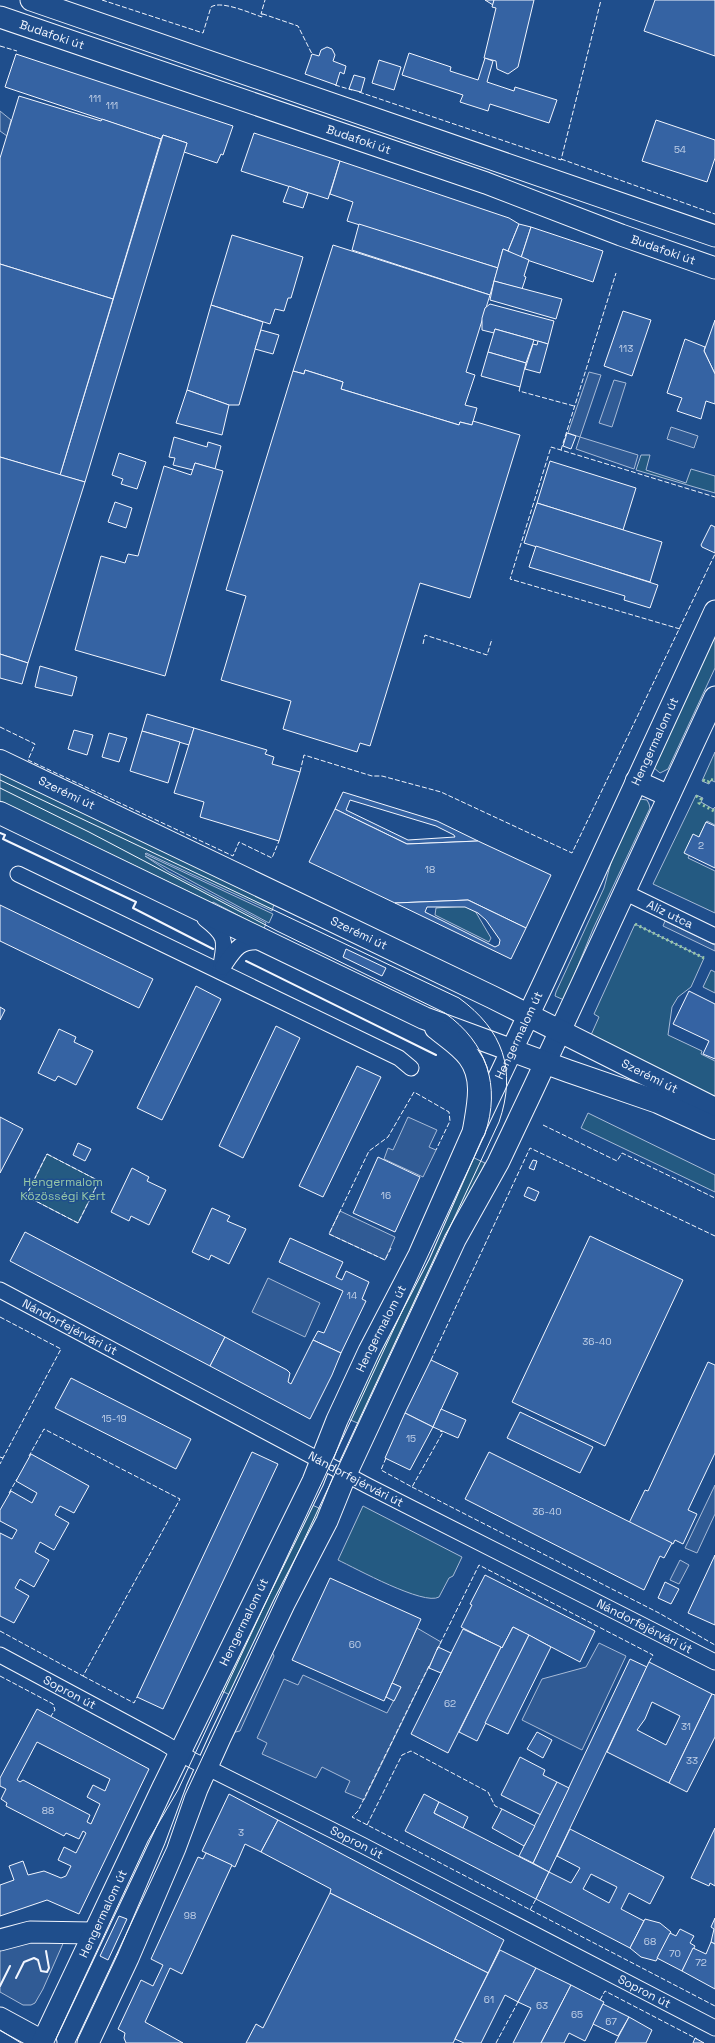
<svg xmlns="http://www.w3.org/2000/svg" width="715" height="2043" viewBox="0 0 715 2043" font-family="'Space Grotesk',sans-serif">
<style>
.green{fill:#245a82;stroke:#a8bbd7}
.parking{fill:#305b95;stroke:#a8bbd7}
.building{fill:#3563a3;stroke:#f2f6ff;fill-rule:evenodd}
.lines{fill:none;stroke-linecap:round;stroke-linejoin:round}
.street-casing{stroke:#f2f6ff;stroke-width:17}
.secondary-casing{stroke:#f2f6ff;stroke-width:23}
.primary-casing{stroke:#f2f6ff;stroke-width:24}
.street{stroke:#1f4e8c;stroke-width:15}
.secondary{stroke:#1f4e8c;stroke-width:21}
.primary{stroke:#1f4e8c;stroke-width:22}
.tram{stroke:#f2f6ff;stroke-width:1}
.hedge{stroke:#97c8a6;stroke-width:3;stroke-dasharray:2 3;stroke-linecap:butt}
.fence{stroke:#f2f6ff;stroke-width:1;stroke-dasharray:5 2;stroke-linecap:butt}
.wall{stroke:#f2f6ff;stroke-width:2}
.labels{text-anchor:middle;dominant-baseline:central;stroke-width:3;stroke-linejoin:round;paint-order:stroke}
.number-label{font-size:10px;fill:#c3d1e8}
.street-label{font-size:12px;fill:#f2f6ff;stroke:#1f4e8c}
.park-label{font-size:12px;fill:#97c8a6;stroke:#1f4e8c}
</style>
<rect width="100%" height="100%" fill="#1f4e8c"/>
<g class="green">
<path d="M641,455H650L646,470L686,483L691,469L715,476V493L636,470Z"/>
<path d="M715,632V668L668,769L660,773L653,767Z"/>
<path d="M715,752V782L711,780L709,784L702,781Z"/>
<path d="M0,773L274,904L272,911L146,853L145,854L273,914L269,923L145,856L169,872L266,923L264,929L213,902L212,903L0,801Z"/>
<path d="M696,795L703,798L701,802L713,809L715,807V825L707,821L688,858L715,871V913L653,884Z"/>
<path d="M640,799L647,800L649,804L650,808L593,929L564,1000L555,996L556,992L604,888L613,855Z"/>
<path d="M465,906L474,909L491,938L489,942L435,915L436,908Z"/>
<path d="M635,924L704,958L691,987L678,997L672,1007L668,1035L702,1051L701,1054L715,1061V1097L591,1035L599,1017L594,1014Z"/>
<path d="M711,970L715,972V993L703,987Z"/>
<path d="M588,1113L715,1175V1192L581,1128Z"/>
<path d="M47,1154L99,1181L78,1223L26,1196Z"/>
<path d="M472,1157L485,1163L360,1424L348,1419Z"/>
<path d="M310,1504L321,1509L234,1697L222,1691Z"/>
<path d="M363,1506L462,1557L453,1576L449,1578L439,1597C424,1606 355,1568 338,1560Z"/>
</g>
<g class="parking">
<path d="M0,111L11,120L7,136L0,131Z"/>
<path d="M589,372L601,375L580,437L638,455L634,469L576,449L580,437L568,433Z"/>
<path d="M614,380L626,383L612,427L599,423Z"/>
<path d="M671,427L698,436L694,448L667,439Z"/>
<path d="M665,921L715,945V951L663,926Z"/>
<path d="M408,1117L437,1130L429,1147L436,1150L423,1177L384,1159L388,1148L393,1150Z"/>
<path d="M340,1211L395,1237L385,1260L329,1234Z"/>
<path d="M268,1278L320,1303L305,1337L252,1312Z"/>
<path d="M715,1485V1514L697,1553L685,1548Z"/>
<path d="M680,1560L689,1565L679,1584L670,1580Z"/>
<path d="M417,1628L441,1642L364,1800L345,1792L350,1781L322,1767L316,1778L262,1754L267,1743L257,1738L284,1679L298,1685L303,1675L387,1713L401,1687L392,1683Z"/>
<path d="M599,1643L626,1656L582,1750L522,1720L542,1679L586,1667Z"/>
<path d="M271,1650L274,1656L240,1731L231,1733Z"/>
<path d="M65,1939L43,1989L35,2003L31,2005H23L0,1992V1944Z"/>
</g>
<g class="building">
<path d="M485,0H494L493,5Z"/>
<path d="M494,0H534L518,67L508,74L497,69L496,61L484,58L496,8L492,7Z"/>
<path d="M655,0H715V56L644,31Z"/>
<path d="M327,47L332,49L335,55L333,61L346,66L344,74L340,72L336,85L305,74L312,54L319,56L321,50Z"/>
<path d="M409,53L451,67L450,71L478,80L485,58L493,61L487,82L514,91L515,87L557,100L549,123L490,104L488,111L460,102L463,95L402,75Z"/>
<path d="M16,54L233,126L223,155L221,154L217,163L184,152L187,143L163,135L161,139L5,87Z"/>
<path d="M379,60L401,67L394,90L372,83Z"/>
<path d="M354,75L365,78L361,92L349,89Z"/>
<path d="M19,96L101,121L102,119L161,139L113,299L0,264V158Z"/>
<path d="M656,120L715,140V158L707,182L642,161Z"/>
<path d="M254,133L340,161L328,199L241,171Z"/>
<path d="M163,135L187,143L85,482L60,475Z"/>
<path d="M340,161L509,218L519,224L508,251L503,249L498,268L347,221L353,202L330,194Z"/>
<path d="M289,186L308,193L303,208L283,202Z"/>
<path d="M359,224L498,268L490,295L352,250Z"/>
<path d="M519,224L531,227L521,258L508,251Z"/>
<path d="M531,227L603,251L593,282L521,258Z"/>
<path d="M232,235L303,257L291,298H288L284,311L275,309L270,324L211,305Z"/>
<path d="M333,245L490,295L466,372L475,375L465,405L477,408L472,425L460,422L459,425L341,389L343,382L305,370L304,374L293,371Z"/>
<path d="M503,249L529,260L524,276L526,277L522,289L494,281Z"/>
<path d="M0,264L113,299L60,475L0,457Z"/>
<path d="M494,281L562,299L556,319L490,300Z"/>
<path d="M490,304L554,321L548,344L495,329L494,333L482,330V318L485,308Z"/>
<path d="M211,305L263,322L239,405H229L187,390Z"/>
<path d="M623,311L651,320L632,376L604,366Z"/>
<path d="M715,320V374L704,351Z"/>
<path d="M495,329L534,340L526,363L488,352Z"/>
<path d="M261,330L279,335L273,354L255,349Z"/>
<path d="M685,339L705,347L704,351L715,374V404L706,401L701,419L677,411L682,398L667,393Z"/>
<path d="M538,341L548,344L540,373L525,369L533,344L537,345Z"/>
<path d="M488,352L526,363L520,387L481,376Z"/>
<path d="M305,370L343,382L341,389L459,425L460,422L472,425L473,421L520,435L470,598L420,583L370,746L360,743L357,752L283,729L291,701L221,680L246,596L226,590L293,371L304,374Z"/>
<path d="M187,390L229,405L222,435L176,423Z"/>
<path d="M567,433L576,436L571,449L563,446Z"/>
<path d="M174,437L207,447L208,442L221,446L215,469L195,463L193,470L173,465L175,458L169,457Z"/>
<path d="M119,453L146,462L137,489L121,484L123,479L112,475Z"/>
<path d="M0,457L85,482L28,663L0,654Z"/>
<path d="M550,461L636,488L623,530L537,503Z"/>
<path d="M195,463L223,471L165,676L75,650L101,556L125,563L128,554L138,556L164,466L191,475Z"/>
<path d="M115,502L132,508L126,528L108,522Z"/>
<path d="M537,503L662,542L650,582L524,543Z"/>
<path d="M711,525L715,527V553L702,547L701,545Z"/>
<path d="M536,546L658,585L650,608L624,600L625,596L529,567Z"/>
<path d="M0,654L28,663L22,684L0,678Z"/>
<path d="M40,666L77,677L72,696L35,687Z"/>
<path d="M147,714L194,728L189,745L142,731Z"/>
<path d="M194,728L267,750L265,754L274,757L272,764L300,772L279,841L200,817L204,802L174,793Z"/>
<path d="M74,730L93,735L87,755L68,749Z"/>
<path d="M142,731L180,742L168,783L130,771Z"/>
<path d="M109,733L127,738L119,762L102,757Z"/>
<path d="M343,792L437,821L478,841L407,844L335,809ZM350,800L436,826L454,835L455,837L408,840L346,810Z"/>
<path d="M335,809L407,844L478,841L551,875L526,928L468,900L395,903L309,862Z"/>
<path d="M706,822L715,826V868L684,853L693,834L699,837Z"/>
<path d="M468,900L526,928L511,959L395,903ZM465,907L478,913L486,920L500,940L499,945L495,947L425,912L427,907Z"/>
<path d="M0,905L153,979L139,1008L0,941Z"/>
<path d="M346,949L386,968L382,976L343,957Z"/>
<path d="M196,986L221,999L162,1120L137,1108Z"/>
<path d="M689,991L715,1004V1059L703,1054L709,1041L673,1024Z"/>
<path d="M0,1007L5,1010L0,1020Z"/>
<path d="M276,1026L300,1038L243,1158L219,1146Z"/>
<path d="M59,1029L76,1037L74,1042L93,1051L76,1085L58,1076L55,1081L38,1073Z"/>
<path d="M357,1066L381,1077L323,1197L299,1186Z"/>
<path d="M0,1117L23,1129L0,1173Z"/>
<path d="M78,1143L91,1149L85,1161L73,1155Z"/>
<path d="M378,1157L420,1177L395,1232L353,1213Z"/>
<path d="M533,1160L537,1161L534,1170L529,1168Z"/>
<path d="M132,1168L149,1177L147,1181L166,1190L149,1225L131,1216L129,1221L111,1212Z"/>
<path d="M528,1187L539,1192L535,1201L524,1196Z"/>
<path d="M212,1208L230,1216L227,1221L246,1229L229,1264L211,1255L209,1260L192,1252Z"/>
<path d="M25,1232L225,1337L210,1366L10,1261Z"/>
<path d="M590,1236L683,1280L605,1446L512,1402Z"/>
<path d="M290,1238L343,1262L336,1277L342,1280L346,1271L369,1282L362,1299L366,1301L341,1353L313,1340L318,1331L324,1333L343,1291L279,1262Z"/>
<path d="M225,1337L287,1370L290,1373L288,1382L291,1384L313,1340L341,1353L332,1375L310,1419L210,1366Z"/>
<path d="M431,1360L458,1373L433,1427L405,1413Z"/>
<path d="M708,1362L715,1365V1453L688,1510L697,1514L683,1544L675,1540L673,1544L629,1523L645,1490L648,1491Z"/>
<path d="M71,1378L191,1439L176,1469L55,1408Z"/>
<path d="M441,1409L466,1420L458,1438L433,1427Z"/>
<path d="M520,1412L593,1447L580,1473L507,1438Z"/>
<path d="M405,1413L433,1427L410,1470L385,1458Z"/>
<path d="M252,1452L278,1464L163,1709L137,1697Z"/>
<path d="M489,1452L672,1543L664,1558L660,1556L644,1590L465,1499Z"/>
<path d="M31,1454L89,1486L74,1513L60,1506L55,1515L69,1523L54,1550L40,1542L35,1552L49,1560L34,1587L20,1579L15,1588L29,1596L14,1623L0,1616V1533L12,1539L17,1530L0,1521V1510L11,1491L32,1503L37,1493L16,1481Z"/>
<path d="M715,1555V1625L688,1613Z"/>
<path d="M485,1575L595,1631L580,1662L513,1627L502,1648L461,1627L472,1605L470,1604Z"/>
<path d="M330,1578L421,1619L384,1701L292,1660Z"/>
<path d="M665,1582L679,1589L671,1604L658,1598Z"/>
<path d="M513,1627L529,1635L477,1741L459,1732L501,1647L502,1648Z"/>
<path d="M463,1629L501,1647L448,1753L411,1734Z"/>
<path d="M529,1635L551,1647L508,1734L485,1723Z"/>
<path d="M438,1647L451,1653L441,1673L429,1668Z"/>
<path d="M630,1659L647,1667L549,1872L533,1863Z"/>
<path d="M649,1662L712,1694L669,1783L607,1752ZM652,1702L680,1716L666,1745L637,1730L645,1719Z"/>
<path d="M392,1683L401,1687L394,1701L386,1697Z"/>
<path d="M712,1694L715,1695V1737L687,1792L669,1783Z"/>
<path d="M37,1709L149,1769L79,1914L47,1900L0,1916V1885L14,1880L9,1866L23,1861L28,1875L44,1871L61,1878L66,1876L71,1866L58,1860L64,1847L76,1853L86,1833L83,1831L79,1839L66,1833L64,1836L6,1806L7,1803L1,1799L6,1789L0,1786V1778ZM37,1742L110,1779L105,1791L93,1785L87,1797L100,1804L91,1824L87,1822L90,1815L23,1780L20,1782L17,1780Z"/>
<path d="M537,1732L552,1740L543,1758L527,1749Z"/>
<path d="M520,1757L545,1770L543,1775L557,1782L541,1815L501,1795Z"/>
<path d="M557,1782L569,1788L533,1863L519,1856Z"/>
<path d="M229,1794L278,1820L261,1852L245,1844L235,1867L202,1851Z"/>
<path d="M424,1794L439,1802L434,1813L549,1872L536,1899L405,1831Z"/>
<path d="M439,1802L468,1817L463,1828L434,1813Z"/>
<path d="M502,1809L535,1826L524,1846L492,1828Z"/>
<path d="M278,1820L504,1940L488,1973L330,1893L331,1889L261,1852Z"/>
<path d="M715,1828V1886L710,1883L709,1886L691,1878Z"/>
<path d="M570,1829L664,1877L650,1904L629,1893L621,1909L644,1921L630,1948L536,1899L549,1872L571,1883L580,1868L557,1856ZM591,1874L617,1887L609,1903L583,1889Z"/>
<path d="M206,1853L232,1865L182,1974L170,1968L145,2022L183,2043H126L124,2038L125,2033L118,2029L141,1980L153,1986L163,1965L151,1959L198,1857L203,1859Z"/>
<path d="M330,1893L488,1973L453,2043H246L256,2024L263,2028Z"/>
<path d="M119,1916L127,1919L108,1960L100,1956Z"/>
<path d="M715,1918V1944L711,1942L714,1929L711,1927Z"/>
<path d="M645,1919L660,1923L671,1932L656,1961L641,1957L630,1948Z"/>
<path d="M680,1929L694,1936L690,1943L695,1946L682,1971L657,1958L670,1933L676,1936Z"/>
<path d="M711,1942L715,1944V1989L682,1971L693,1948L706,1954Z"/>
<path d="M500,1950L536,1968L518,2002L505,1995L481,2043H464L455,2039Z"/>
<path d="M536,1968L571,1985L541,2043H513L531,2008L518,2002Z"/>
<path d="M571,1985L604,2002L585,2041L569,2033L564,2043H541Z"/>
<path d="M603,2004L629,2017L618,2036L593,2024Z"/>
<path d="M629,2017L652,2030L646,2043H615Z"/>
<path d="M695,2038L704,2043H693Z"/>
</g>
<g class="lines">
<g class="street-casing">
<g id="street">
<path d="M18,874L399,1058L411,1068"/>
<path id="s1" d="M624,892L715,936"/>
<path d="M205,919C230,938 224,943 220,971"/>
<path d="M223,967C235,949 239,940 263,942"/>
<path id="s2" d="M0,1290L368,1486L715,1662"/>
<path id="s3" d="M0,1655L164,1743L192,1760L362,1845L715,2028"/>
</g>
</g>
<g class="secondary-casing">
<g id="secondary">
<path d="M31,0L715,236"/>
<path id="s4" d="M0,17L486,183L621,235L715,268"/>
<path d="M636,781L669,796"/>
<path d="M0,1940L30,1932L93,1933"/>
<path d="M0,2018L46,2043"/>
<path id="s5" d="M42,2043L163,1787L313,1481L337,1420L369,1351L419,1255L474,1130L545,980L715,611"/>
<path d="M88,2043L128,1958L175,1848L197,1789L220,1738L284,1604L327,1521L346,1474L455,1240L498,1163L534,1087L715,697"/>
</g>
</g>
<g class="primary-casing">
<g id="primary">
<path id="s6" d="M0,761L492,997L715,1109"/>
<path d="M0,813L424,1018L568,1071L658,1102L715,1128"/>
<path d="M436,1028C447,1037 461,1046 469,1057C485,1078 478,1106 474,1130"/>
</g>
</g>
<use href="#street" class="street"/>
<use href="#secondary" class="secondary"/>
<use href="#primary" class="primary"/>
<g class="tram">
<path d="M0,780L459,998C503,1030 517,1070 499,1122L185,1795L167,1847L75,2043"/>
<path d="M0,788L89,832L277,931L445,1013C487,1043 501,1086 485,1134L178,1790L148,1841L54,2043"/>
<path d="M0,2030L21,2043"/>
</g>
<g class="hedge">
<path d="M703,780L708,782L710,779L715,781"/>
<path d="M696,796L701,799L699,803L714,811L715,810"/>
<path d="M635,924L704,958"/>
</g>
<g class="fence">
<path d="M102,0L203,33L211,7C221,0 250,13 262,17L263,14L298,26L312,54L311,56"/>
<path d="M263,14H261L265,0"/>
<path d="M0,46L17,51"/>
<path d="M335,85L352,90"/>
<path d="M359,92L561,160L601,0"/>
<path d="M561,159L715,214"/>
<path d="M520,387L519,391L574,406"/>
<path d="M561,450L616,273"/>
<path d="M680,629L510,579L551,447L715,497"/>
<path d="M423,644L425,635L487,655L492,639"/>
<path d="M0,727L35,744L28,760L233,856L239,842L272,858L279,841"/>
<path d="M300,772L304,755L372,776H382L441,792L572,853L715,554"/>
<path d="M543,1125L617,1161L622,1153L715,1198"/>
<path d="M47,1154L99,1181L78,1223L26,1196Z"/>
<path d="M391,1248L385,1260L329,1234L369,1151L388,1137L414,1092L449,1112L450,1121L436,1150"/>
<path d="M0,1317L61,1349L3,1458"/>
<path d="M431,1360L530,1148L715,1236"/>
<path d="M0,1457L3,1458L0,1464"/>
<path d="M386,1458L381,1470L412,1487L443,1432L440,1431"/>
<path d="M412,1487L659,1613L715,1645"/>
<path d="M9,1493L17,1479"/>
<path d="M0,1631L83,1676L180,1499L44,1429L29,1456"/>
<path d="M437,1650L479,1565L653,1655L649,1662"/>
<path d="M429,1666L358,1811L352,1817L715,2006"/>
<path d="M0,1676L53,1704L55,1710L51,1716"/>
<path d="M83,1676L134,1703L137,1697"/>
<path d="M367,1825L402,1755L411,1751L488,1792L495,1806L502,1809"/>
<path d="M530,1910L536,1899"/>
<path d="M600,2000L605,1991L697,2039"/>
<path d="M496,2043L518,2002"/>
</g>
<g class="wall">
<path d="M0,833L5,835L3,839L136,902L133,908L213,949"/>
<path d="M246,961L436,1055"/>
<path d="M16,1978L24,1962L34,1958L38,1960L41,1971L47,1972L49,1968L46,1951"/>
<path d="M0,1986L10,1966"/>
</g>
</g>
<g class="labels">
<g class="number-label">
<text x="95" y="98">111</text>
<text x="112" y="105">111</text>
<text x="680" y="149">54</text>
<text x="626" y="348">113</text>
<text x="701" y="845">2</text>
<text x="430" y="869">18</text>
<text x="386" y="1195">16</text>
<text x="352" y="1295">14</text>
<text x="597" y="1341">36-40</text>
<text x="114" y="1418">15-19</text>
<text x="411" y="1438">15</text>
<text x="547" y="1511">36-40</text>
<text x="355" y="1644">60</text>
<text x="450" y="1703">62</text>
<text x="686" y="1726">31</text>
<text x="692" y="1760">33</text>
<text x="48" y="1810">88</text>
<text x="241" y="1832">3</text>
<text x="190" y="1915">98</text>
<text x="650" y="1941">68</text>
<text x="675" y="1953">70</text>
<text x="701" y="1962">72</text>
<text x="489" y="1999">61</text>
<text x="542" y="2005">63</text>
<text x="577" y="2014">65</text>
<text x="611" y="2021">67</text>
</g>
<g class="street-label">
<text stroke="none"><textPath href="#s4" startOffset="55">Budafoki út</textPath></text>
<text stroke="none"><textPath href="#s4" startOffset="379">Budafoki út</textPath></text>
<text stroke="none"><textPath href="#s4" startOffset="703">Budafoki út</textPath></text>
<text stroke="none"><textPath href="#s5" startOffset="1439">Hengermalom út</textPath></text>
<text stroke="none"><textPath href="#s6" startOffset="74">Szerémi út</textPath></text>
<text stroke="none"><textPath href="#s1" startOffset="51">Alíz utca</textPath></text>
<text stroke="none"><textPath href="#s6" startOffset="398">Szerémi út</textPath></text>
<text stroke="none"><textPath href="#s5" startOffset="1115">Hengermalom út</textPath></text>
<text stroke="none"><textPath href="#s6" startOffset="722">Szerémi út</textPath></text>
<text stroke="none"><textPath href="#s2" startOffset="79">Nándorfejérvári út</textPath></text>
<text stroke="none"><textPath href="#s5" startOffset="791">Hengermalom út</textPath></text>
<text stroke="none"><textPath href="#s2" startOffset="403">Nándorfejérvári út</textPath></text>
<text stroke="none"><textPath href="#s5" startOffset="467">Hengermalom út</textPath></text>
<text stroke="none"><textPath href="#s2" startOffset="727">Nándorfejérvári út</textPath></text>
<text stroke="none"><textPath href="#s3" startOffset="79">Sopron út</textPath></text>
<text stroke="none"><textPath href="#s3" startOffset="403">Sopron út</textPath></text>
<text stroke="none"><textPath href="#s5" startOffset="143">Hengermalom út</textPath></text>
<text stroke="none"><textPath href="#s3" startOffset="727">Sopron út</textPath></text>
</g>
<g class="park-label">
<text x="63" y="1182">Hengermalom<tspan x="63" dy="14">Közösségi Kert</tspan></text>
</g>
</g>
</svg>
